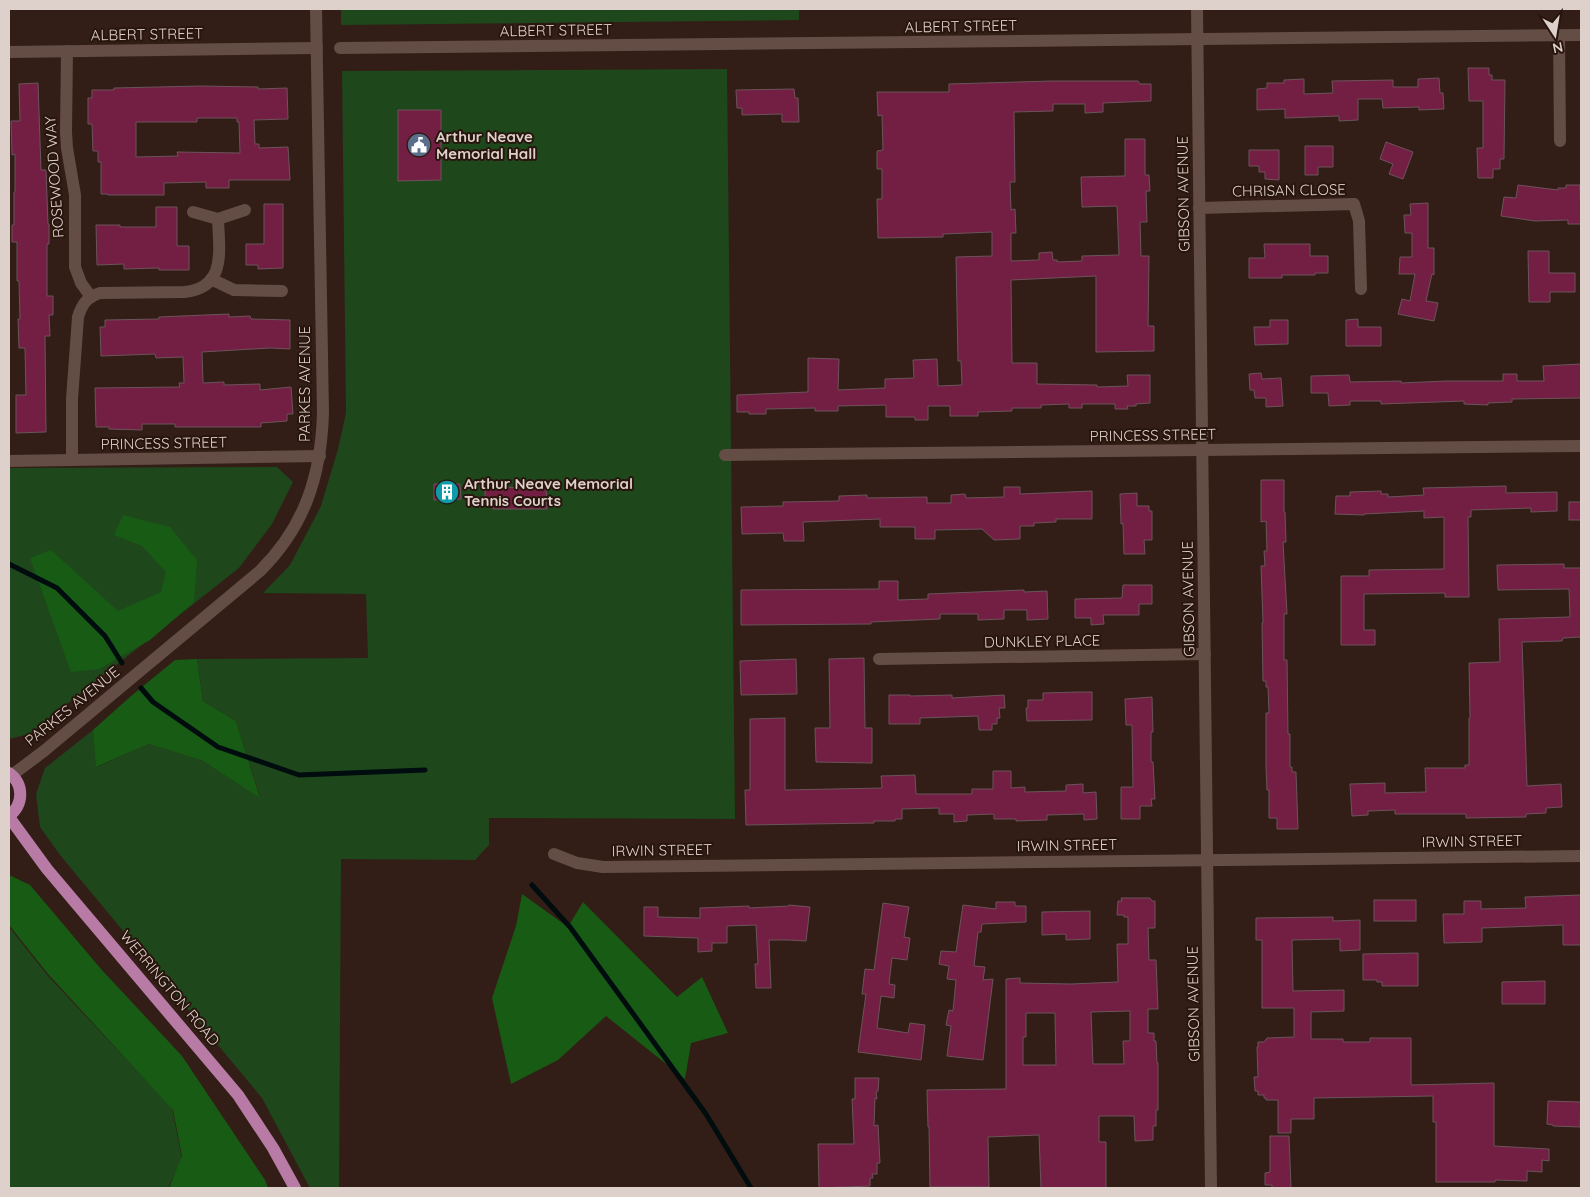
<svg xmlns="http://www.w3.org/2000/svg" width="1590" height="1197" viewBox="0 0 1590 1197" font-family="Quicksand,sans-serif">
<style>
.green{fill:#1e471b}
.forest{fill:#185b15}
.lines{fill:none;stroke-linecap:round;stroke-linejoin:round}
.stream{stroke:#000c0e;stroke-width:5}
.building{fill:#731f43;stroke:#6c535b;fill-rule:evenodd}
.minor{stroke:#644d44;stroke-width:12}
.major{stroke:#b77ba6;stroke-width:12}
.labels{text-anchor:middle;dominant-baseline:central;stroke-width:4;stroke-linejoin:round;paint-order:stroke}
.street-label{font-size:15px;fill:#ded0ca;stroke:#28150d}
.poi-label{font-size:15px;font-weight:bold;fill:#ded0ca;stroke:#28150d;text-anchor:start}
</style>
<rect width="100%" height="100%" fill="#321e16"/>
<g class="green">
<path d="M341,9H799V20L341,25Z"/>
<path d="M727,69L735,819L489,818V845L475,860L341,859L339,1188H310L262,1098L60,855L40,827L36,794L45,768L93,730L97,767L149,744L203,761L260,797L236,721L203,701L197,659L368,658L366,594L263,593L290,565L321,506L338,449L346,413L342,71Z"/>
<path d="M277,467L293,482L272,524L239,568L29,734L9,739V468Z"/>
<path d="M9,927L48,976L172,1108L182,1159L168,1188H9Z"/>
</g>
<g class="forest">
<path d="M123,515L170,527L197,560L194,602L150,640L99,669L71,672L30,558L51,550L118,611L161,592L166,572L142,546L114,535Z"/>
<path d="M197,659L203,701L236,721L260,798L203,761L149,744L96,767L93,730L131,696L175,660Z"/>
<path d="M9,875L30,885L101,969L182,1056L265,1180L268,1188H169L182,1156L173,1110L48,974L9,925Z"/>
<path d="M522,894L568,927L583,902L677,997L702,977L728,1033L691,1043L685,1079L606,1016L558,1060L511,1084L492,998L516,926Z"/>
</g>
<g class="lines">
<g class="stream">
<path d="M9,564L57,588L105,636L122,663"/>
<path d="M141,688L153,702L218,747L299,775L425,770"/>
<path d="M532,885L570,927L706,1114L751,1188"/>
</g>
</g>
<g class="building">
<path d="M1468,68H1489V75H1492V80H1505L1504,159H1500V169H1493V178H1478L1477,148H1483V101H1469Z"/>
<path d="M1439,78L1440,93H1443L1444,109L1419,110V107L1383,108L1382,99H1358V120L1339,121V116L1285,118V109L1257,110V89L1267,88V83H1284V80L1304,79V94L1333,93L1332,81L1393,80V87H1418V79Z"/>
<path d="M1052,81H1138L1140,84H1151V101L1103,103V112L1085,113V104H1053V111L1014,112L1015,182H1010L1011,210L1015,209L1016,233H1011V261L1039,260V253L1052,252L1053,260H1057V262L1082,261V256L1119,255L1117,206L1082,207L1081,177L1125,176V139H1145V175H1149L1150,191H1146L1147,222H1140L1141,256H1149L1148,326H1154V351L1096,352V276L1011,280L1012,363H1037V384L1097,385V387L1128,386L1127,375H1150V403L1136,404V406H1127L1128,409H1115V404H1082V408H1069V404L1041,405V408H1012V411L978,412V416H950V406H928V420H915V417H886V405L838,406V411H815V408L766,409V414H749V412H737V395L808,392V358L839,359L838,390L885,388V379L914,378L913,360L937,359L938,386L962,385L961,361H958L956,257L992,256V232L943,234V237L878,238L877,199H882V169H877V151L883,150L882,115L878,116L877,92H949V84Z"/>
<path d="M38,83L41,170H46L48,224H49V244H47V296H53V315H49L50,336H45L46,432L16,433V395H26L25,348H19L18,319H20L19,281H17V242H12V225H14V192H15V154L12,155L11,121H20L19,84Z"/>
<path d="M200,86L258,87V89L287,88L288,119L254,120L255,144H259V148L288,147L290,180H229V188H206V182L164,183V195H108V194H101V162H98V151H93L92,124H88V98H92V90H114V88ZM197,118H237V122H239L240,153L177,152L178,156L136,157V122H197Z"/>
<path d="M794,89L795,98H798L799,122H782V114L742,115V108H737L736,90Z"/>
<path d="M398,110H441V180L398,181Z"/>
<path d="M1386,142L1413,152L1403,179L1389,174L1393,164L1380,159Z"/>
<path d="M1305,146H1333V167H1318V175H1305Z"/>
<path d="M1249,150H1279V180L1265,179V172H1259V166H1249Z"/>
<path d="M1518,185L1558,190V188H1566V185H1580L1581,224H1568V220L1535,221L1501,216L1504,197L1516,198Z"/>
<path d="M1428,203V248H1434V275L1432,274L1426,301L1438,303L1434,321L1398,314L1402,299L1410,301L1415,274H1399L1400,257H1412V233H1405L1404,215H1411L1410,204Z"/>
<path d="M264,204H283V268L258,269V265H246V244H264Z"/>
<path d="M156,207H177V246H189V270H159V268L124,269V264L97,265L96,225H120V227H156Z"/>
<path d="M1264,244H1310V256H1328V273H1315V275H1282V278H1249V258H1265Z"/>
<path d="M1528,251H1549V273H1575V292H1550V302H1529Z"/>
<path d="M229,314V317L250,316L251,319L290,320V349L270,348L202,352L203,383L224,382V385L260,384V390L291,387L293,414H287V421L261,423V427H175V424H142V430L109,429V427H96L95,388L180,387L179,383H184L183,357L156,358L155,354L101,356L100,327H105V320L159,319V317Z"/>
<path d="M1358,319V327H1381V346H1346V320Z"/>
<path d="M1270,320H1288V344L1255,345L1254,327H1270Z"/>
<path d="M1581,364V398L1512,399V402L1488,403V405L1464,404V401L1381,404V401H1350V405L1329,406L1328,393H1311V376L1349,375L1350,382L1401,381V383L1446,381H1503V374H1517V381H1544L1543,366Z"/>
<path d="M1261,373L1262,379L1281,378L1283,406L1266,407V398H1255L1254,390H1250L1249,374Z"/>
<path d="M1261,480H1284V512H1285L1286,542H1283L1287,614H1284V660H1287L1288,734H1290V767H1292V772H1296L1298,829H1277V818H1269V790H1267L1266,767V713H1269L1268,687H1266V681H1263L1262,623H1263L1261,566H1265L1264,551H1267L1266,521L1261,522Z"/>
<path d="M434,484H460L461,499L434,500Z"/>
<path d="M1506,486V493L1557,492V511L1531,512V508L1471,510V517H1468L1469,597H1445V593L1364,594V630H1375V645H1341V576H1369V570L1444,569V517L1424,518V511L1364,514V515L1335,514L1336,496H1350V492L1381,491V494H1388V497L1424,495L1423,488Z"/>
<path d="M485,487L546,488L547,509H493V502H485Z"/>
<path d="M1004,487H1020V494L1092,491V519H1056V522L1034,523V526H1020V539L994,540L982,529L935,530V539H915V527H880V519L803,522L804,541H784L783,533L742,534L741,507L783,506V502L839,501V496L867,495V498L927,497V503H951V495L965,494L966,498L1004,497Z"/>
<path d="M1137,493V506H1149V511H1152V540H1144L1145,554H1124L1123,523L1121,524L1120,494Z"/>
<rect x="1569" y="502" width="12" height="18"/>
<path d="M1564,564V568H1581V637L1563,638L1562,641L1522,642L1527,786L1561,784L1562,807L1546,808V813L1526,814V817L1466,818V814H1395V810L1368,811V815L1352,816L1350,784L1385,783V793L1426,792L1425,768H1465V765H1469V718H1470L1469,663L1500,662L1499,619L1570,617L1569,589L1498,590L1497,565Z"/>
<path d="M879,581H898V600L928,599V594L1024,590V592L1047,591L1048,619L1027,620V610H1004V619L978,620V614H940V619L871,622V624L741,625V590L879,589Z"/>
<path d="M1123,585H1152V604H1139V615H1103L1104,624L1091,625V618H1075V599L1122,598Z"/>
<path d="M864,658L865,728H872V763L816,762L815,728H830L829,659Z"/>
<path d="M796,659L797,694L741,695L740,661Z"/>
<path d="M1079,692H1092V720L1027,721L1026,708H1028V700H1043V693Z"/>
<path d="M889,695H910V696L952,695V698L1004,695L1005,708H999L1000,718H997V724H992V730H979L978,716L920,718V724H889Z"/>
<path d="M1152,697L1153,732H1151V762H1153L1155,799H1151L1152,806H1140V819H1121V787H1133L1132,725H1126L1125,699Z"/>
<path d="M785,718V790L882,788L881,776L915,775L916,794H972V789H993V771H1011V788L1025,787V792L1066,791V785L1083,784V793L1096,792L1097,819L1084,820V814L1047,815V820L1016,821V819H994V814L967,815V821L954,822V814H939V808L902,809V819H895V821H874V823L746,825L745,790H750V719Z"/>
<path d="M1581,895V945H1563V925L1482,928V942L1444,943L1443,914H1464V901H1481V909L1526,908L1525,897Z"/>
<path d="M1121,898H1150L1152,901H1155V928H1148L1149,960H1156L1158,1009H1148V1033H1154V1041H1156L1157,1063H1158V1110H1156V1126H1153V1140L1135,1141L1134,1116H1099V1142H1106V1188H1041L1039,1135L988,1137L989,1187H930L929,1127H928L927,1090L1006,1089V979L1020,978V983L1071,984L1118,982L1117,944H1128V917H1124V915H1117L1118,901H1122ZM1130,1011V1041H1123L1124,1064H1093L1091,1012ZM1026,1013H1055L1056,1065H1023V1037H1026Z"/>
<rect x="1374" y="900" width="42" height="21"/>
<path d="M996,902H1015V906H1026V922L982,924L981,932H978L974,966L985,967L983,980L993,979L983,1060L947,1056L951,1026L946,1025L949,1010L953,1011L956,980L947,979L949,966L939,964L941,951L956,952L963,905L996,909Z"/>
<path d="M883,903L909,907L904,937L910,938L907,960L892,958L889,984L895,985L894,998L881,996L877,1028L908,1033L910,1023L925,1025L921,1060L858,1052L866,994H862L865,969L874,970Z"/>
<path d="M789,905L810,907L806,941L788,940H769L771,988H756L755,964H758L756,925L727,926V943H712V951L698,952V938L644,936V907H658V917L700,918V908L749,906V908L789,906Z"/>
<path d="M1090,911V939L1066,940V934L1042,935V912Z"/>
<path d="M1333,917V921L1360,920V950L1340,951V939L1292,940L1293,991L1344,990V1011L1311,1012V1039H1343V1042H1370V1038H1411V1085L1494,1083V1146L1549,1149V1161L1542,1160V1172L1527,1171V1181L1495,1180V1182H1436V1122H1433V1096L1314,1098V1119H1291V1133H1278V1100H1266V1098H1264V1095H1258V1091H1255L1254,1077H1258L1257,1047H1258V1042H1264L1267,1038L1294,1037V1008H1262V940H1256V918Z"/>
<path d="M1418,953V986H1382V982H1377V980H1363V954Z"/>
<path d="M1545,981V1004H1502V982Z"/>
<path d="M855,1078H879L878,1091L876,1092L877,1099L875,1098L874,1126L878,1125L880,1163H877V1174H872L873,1178H870V1186L819,1188L818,1144H854L852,1099H855Z"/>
<path d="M1548,1101L1581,1102L1580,1127L1553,1126V1125L1547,1124Z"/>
<path d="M1270,1136H1289L1291,1188H1272V1185H1265V1173L1270,1172Z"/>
</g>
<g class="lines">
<g class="minor">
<path d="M1197,9L1211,1188"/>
<path d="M1559,35L1560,141"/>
<path d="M340,48L1581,35"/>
<path d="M67,51L66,132L67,148L75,195V267L81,283L91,297"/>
<path d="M9,52L317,48"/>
<path d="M1199,208L1354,204L1359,221L1361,289"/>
<path d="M193,212L218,219L245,210"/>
<path d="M211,279L234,290L282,291"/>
<path d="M725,455L1581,446"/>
<path d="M72,460V399L78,317C82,304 87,297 100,293L184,292C227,288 219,250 218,219"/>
<path d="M9,461L320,456"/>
<path d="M879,659L1205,654"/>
<path d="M12,775L44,751L260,571C305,526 321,476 323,413L316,9"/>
<path d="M554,854L577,863L603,867L1581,856"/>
</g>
<g class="major">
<path d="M9,773C24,784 24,804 9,816"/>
<path d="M9,817L47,869L238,1095L273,1148L295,1188"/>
</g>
</g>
<defs>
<g id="civic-disc" transform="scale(1.25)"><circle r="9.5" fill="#5c6f8a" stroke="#28150d"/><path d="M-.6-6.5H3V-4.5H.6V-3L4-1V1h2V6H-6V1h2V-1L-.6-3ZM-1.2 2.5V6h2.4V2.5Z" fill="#fff"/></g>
<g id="building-disc" transform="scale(1.25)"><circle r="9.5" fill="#0f9aa8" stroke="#28150d"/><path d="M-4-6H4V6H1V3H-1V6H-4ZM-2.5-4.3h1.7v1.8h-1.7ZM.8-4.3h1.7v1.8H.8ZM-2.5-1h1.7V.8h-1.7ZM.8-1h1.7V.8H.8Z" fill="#fff"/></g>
</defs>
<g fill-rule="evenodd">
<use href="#civic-disc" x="419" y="145"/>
<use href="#building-disc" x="447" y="492"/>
</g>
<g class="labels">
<g class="street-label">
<text transform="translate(961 26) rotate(-1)">ALBERT STREET</text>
<text transform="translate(556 30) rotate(-1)">ALBERT STREET</text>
<text transform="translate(147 34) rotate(-1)">ALBERT STREET</text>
<text transform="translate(54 177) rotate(-94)">ROSEWOOD WAY</text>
<text transform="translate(1289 190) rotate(-1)">CHRISAN CLOSE</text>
<text transform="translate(1183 194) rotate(-91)">GIBSON AVENUE</text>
<text transform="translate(304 384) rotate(-90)">PARKES AVENUE</text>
<text transform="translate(1153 435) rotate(-1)">PRINCESS STREET</text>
<text transform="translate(164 443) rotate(-1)">PRINCESS STREET</text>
<text transform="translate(1188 599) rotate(-91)">GIBSON AVENUE</text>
<text transform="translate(1042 641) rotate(-1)">DUNKLEY PLACE</text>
<text transform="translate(72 706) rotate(-39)">PARKES AVENUE</text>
<text transform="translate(1472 841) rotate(-1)">IRWIN STREET</text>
<text transform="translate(1067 845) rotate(-1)">IRWIN STREET</text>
<text transform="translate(662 850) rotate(-1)">IRWIN STREET</text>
<text transform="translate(170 988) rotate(50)">WERRINGTON ROAD</text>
<text transform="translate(1193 1004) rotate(-91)">GIBSON AVENUE</text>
</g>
<g class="poi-label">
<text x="436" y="136">Arthur Neave<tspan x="436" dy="17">Memorial Hall</tspan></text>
<text x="464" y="483">Arthur Neave Memorial<tspan x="464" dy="17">Tennis Courts</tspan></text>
</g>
</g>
<rect width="1590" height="1197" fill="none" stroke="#ded0ca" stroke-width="20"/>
<g transform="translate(1555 35) rotate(168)" stroke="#28150d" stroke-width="4" paint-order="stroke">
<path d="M0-4L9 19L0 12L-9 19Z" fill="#ded0ca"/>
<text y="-8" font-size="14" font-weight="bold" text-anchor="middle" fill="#ded0ca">N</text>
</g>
</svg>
